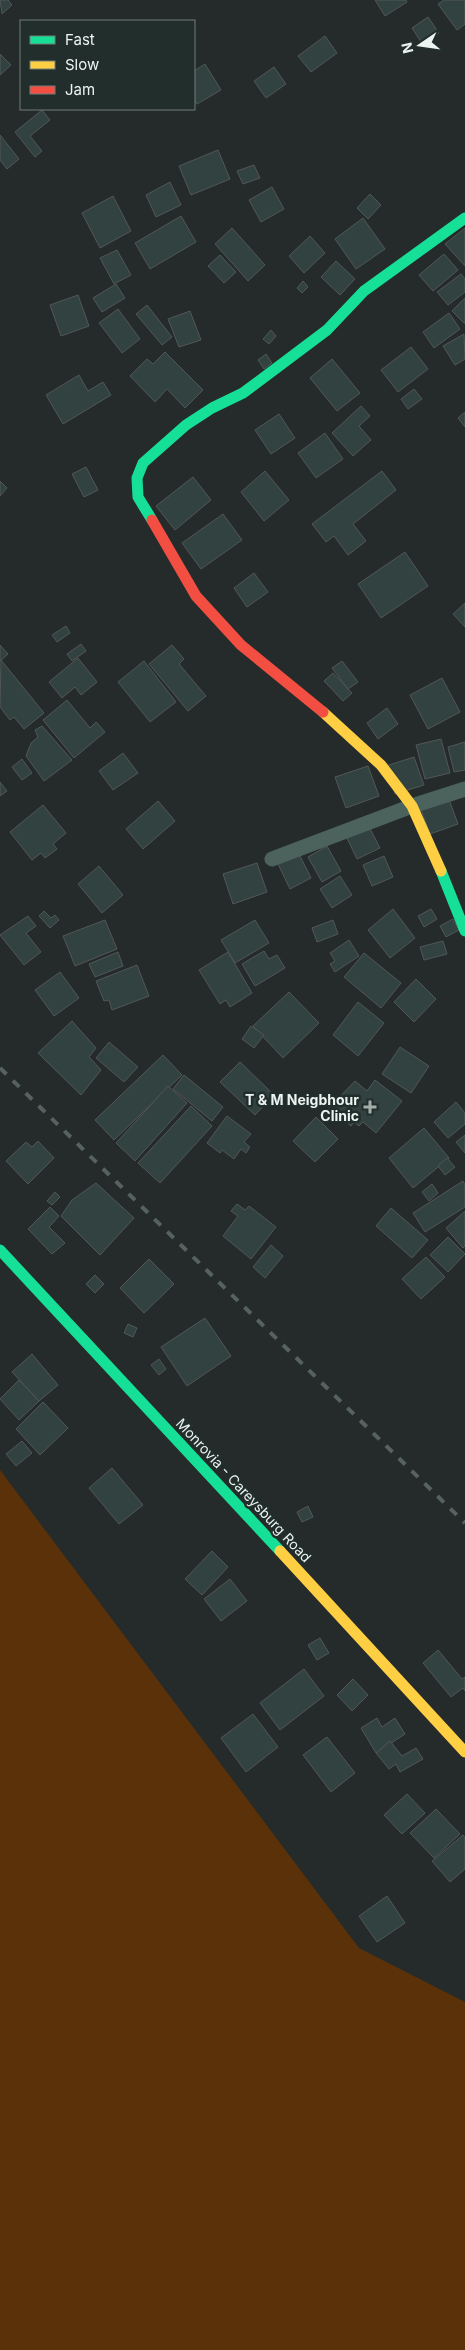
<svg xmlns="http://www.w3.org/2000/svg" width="465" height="2350" viewBox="0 0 465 2350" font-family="Inter,sans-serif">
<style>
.green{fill:#5a3109}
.building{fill:#324240;stroke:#525756}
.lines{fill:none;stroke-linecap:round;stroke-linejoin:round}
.street{stroke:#4b625d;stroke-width:15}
.fast{stroke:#16e098;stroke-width:11}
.slow{stroke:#ffcf43;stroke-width:11}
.jam{stroke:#f24e42;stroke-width:11}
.rail{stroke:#556260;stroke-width:4;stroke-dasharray:9 9;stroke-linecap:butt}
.poi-dot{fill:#a6aeac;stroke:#222e2b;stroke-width:2}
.labels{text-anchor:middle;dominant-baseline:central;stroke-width:5;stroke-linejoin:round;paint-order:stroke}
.poi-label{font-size:14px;font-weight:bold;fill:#ecf4f2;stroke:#222e2b;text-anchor:end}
.street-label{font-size:14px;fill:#ecf4f2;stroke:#222e2b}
</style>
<rect width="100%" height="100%" fill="#252b2a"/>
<path class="green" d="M0,1470L359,1948L465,2002V2350H0Z"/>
<g class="building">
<path d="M0,0H8L12,5L2,14Z"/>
<path d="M375,0H406L407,2L385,16Z"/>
<path d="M444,0H465V24L457,30L438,4Z"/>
<path d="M428,17L439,33L423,45L412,28Z"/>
<path d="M325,36L337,53L311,72L298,56Z"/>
<path d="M0,54L11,65L0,75Z"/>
<path d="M205,64L221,90L197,104L194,99V71Z"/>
<path d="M274,67L286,84L266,98L254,81Z"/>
<path d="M42,110L50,120L30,136L42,151L35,157L15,132Z"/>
<path d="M0,135L19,159L7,169L0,160Z"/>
<path d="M218,150L230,179L191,195L179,166Z"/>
<path d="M254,165L260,178L243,184L237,171Z"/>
<path d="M170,182L181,205L156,217L146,195Z"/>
<path d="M272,187L284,209L261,222L249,200Z"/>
<path d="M370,194L381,205L368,219L357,208Z"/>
<path d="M113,196L131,231L100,248L82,213Z"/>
<path d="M181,216L196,242L150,269L135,243Z"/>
<path d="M363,218L385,249L356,269L335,239Z"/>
<path d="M232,228L265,265L248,281L215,244Z"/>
<path d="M465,228V266L445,244Z"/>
<path d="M310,236L325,253L304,273L289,256Z"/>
<path d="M117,250L131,275L114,284L100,258Z"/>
<path d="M444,254L458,270L433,291L419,275Z"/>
<path d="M220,255L236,272L224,283L208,266Z"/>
<path d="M336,261L355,279L340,295L321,277Z"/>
<path d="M461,274L465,279V292L448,305L437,292Z"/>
<path d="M303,281L308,287L302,293L297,288Z"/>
<path d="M116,284L125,298L102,312L93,298Z"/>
<path d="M78,295L89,326L61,336L50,305Z"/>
<path d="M465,298V324L452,311Z"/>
<path d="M147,305L172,337L162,345L136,314Z"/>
<path d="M118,309L140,339L122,353L99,323Z"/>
<path d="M190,311L201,340L179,347L168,319Z"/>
<path d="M449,313L460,329L434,348L423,332Z"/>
<path d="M271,330L276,336L269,344L263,339Z"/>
<path d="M464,334L465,359L455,365L443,346Z"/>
<path d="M411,347L428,369L398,392L381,370Z"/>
<path d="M165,352L203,390L185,408L167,389L155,402L130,376L147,359L153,364Z"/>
<path d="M266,354L272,363L264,369L258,360Z"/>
<path d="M332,359L360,393L337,411L310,378Z"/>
<path d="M79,375L88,391L103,382L111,395L63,424L46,395Z"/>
<path d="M414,389L422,399L408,409L401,399Z"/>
<path d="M361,406L370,416L359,426L371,440L353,456L332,433Z"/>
<path d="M465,412V427L458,418Z"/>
<path d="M279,414L295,438L271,454L255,430Z"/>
<path d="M325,433L343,459L316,478L298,453Z"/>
<path d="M86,467L98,490L84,497L72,474Z"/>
<path d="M265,471L289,500L264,521L241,492Z"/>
<path d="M382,471L396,490L353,524L366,541L348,555L334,536L326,542L312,524Z"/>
<path d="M193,477L211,500L175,530L156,506Z"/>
<path d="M0,481L7,488L0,496Z"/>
<path d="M223,514L242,540L201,569L182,543Z"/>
<path d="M405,552L428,586L381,618L358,584Z"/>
<path d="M254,573L268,592L247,607L234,588Z"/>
<path d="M465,603V627L453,614Z"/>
<path d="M66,626L70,633L57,642L52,635Z"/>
<path d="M81,644L86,651L72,661L67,654Z"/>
<path d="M0,645L8,654L0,661Z"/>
<path d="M172,645L184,659L179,664L206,696L188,711L149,664Z"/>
<path d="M78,658L97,682L81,695L75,687L62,698L49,682Z"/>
<path d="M1,660L44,713L24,729L14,717L10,720L0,707Z"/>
<path d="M144,661L176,702L150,722L118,682Z"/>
<path d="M342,661L358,682L348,689L332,668Z"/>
<path d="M333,673L352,693L343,701L324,681Z"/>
<path d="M442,678L460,712L428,729L410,695Z"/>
<path d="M67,700L90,728L96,722L105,732L74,758L43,720Z"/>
<path d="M387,708L398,724L378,739L367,723Z"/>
<path d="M42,726L72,760L44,781L26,756L31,743L38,737L35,730Z"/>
<path d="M441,739L450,773L425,779L416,745Z"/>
<path d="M465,742V770L454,772L448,747Z"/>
<path d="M123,753L138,773L113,790L99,771Z"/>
<path d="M414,757L424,785L395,794L386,766Z"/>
<path d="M22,759L32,773L22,780L12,767Z"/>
<path d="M368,766L379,796L346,808L335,777Z"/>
<path d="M0,782L7,791L0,796Z"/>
<path d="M447,794L458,824L430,834L419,804Z"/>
<path d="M158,801L175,821L143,849L126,829Z"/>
<path d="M43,805L66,833L53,844L57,849L45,858L41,853L32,860L10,832Z"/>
<path d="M364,817L380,848L357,859L342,828Z"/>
<path d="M327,846L341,871L322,882L308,857Z"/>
<path d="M298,852L311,878L290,889L277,862Z"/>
<path d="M384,856L393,877L372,886L363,865Z"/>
<path d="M257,863L267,892L233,904L223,874Z"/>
<path d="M99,866L123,895L102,913L78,884Z"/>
<path d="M340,876L352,895L332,908L320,889Z"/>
<path d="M393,909L415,938L390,958L368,930Z"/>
<path d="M431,909L437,919L424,927L418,916Z"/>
<path d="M44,911L51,918L55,915L59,920L50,928L39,916Z"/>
<path d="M28,916L36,926L26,933L41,952L24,965L0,935Z"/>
<path d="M453,919L459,930L446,937L440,926Z"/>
<path d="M105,920L117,949L75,966L63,936Z"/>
<path d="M255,920L269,943L235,963L221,940Z"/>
<path d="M333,920L338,934L317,942L312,928Z"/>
<path d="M349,940L359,956L335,972L330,964L335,961L330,953Z"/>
<path d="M443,941L447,954L424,960L420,947Z"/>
<path d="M264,951L269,959L277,955L285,968L255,986L242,964Z"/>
<path d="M118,952L123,966L95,977L89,964Z"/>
<path d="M228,952L252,993L230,1007L226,1000L220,1004L199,970Z"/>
<path d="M364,953L401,983L381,1008L344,977Z"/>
<path d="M137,965L149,996L112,1010L109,1000L104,1001L96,981Z"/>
<path d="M60,972L79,998L54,1016L35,990Z"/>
<path d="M416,979L436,999L414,1022L394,1002Z"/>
<path d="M289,992L319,1023L283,1058L253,1026Z"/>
<path d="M358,1002L384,1023L358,1056L333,1035Z"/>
<path d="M72,1021L96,1048L89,1057L101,1070L81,1095L38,1053Z"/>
<path d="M251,1026L264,1035L254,1048L242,1039Z"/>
<path d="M109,1042L138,1067L124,1082L96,1058Z"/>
<path d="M400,1047L429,1066L411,1093L382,1074Z"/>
<path d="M163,1055L182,1075L114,1140L95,1120Z"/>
<path d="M240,1062L274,1095L255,1115L220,1082Z"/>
<path d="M184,1075L223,1107L212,1121L173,1089Z"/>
<path d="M375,1080L402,1101L376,1133L363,1122L359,1126L354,1122L351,1126L329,1108L355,1081L367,1091Z"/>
<path d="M168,1086L187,1103L135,1161L116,1143Z"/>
<path d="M456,1102L465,1113V1124L448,1138L434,1122Z"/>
<path d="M191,1106L212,1126L160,1183L138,1163Z"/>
<path d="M227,1116L251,1134L244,1142L250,1147L246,1153L241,1149L234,1159L222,1150L220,1153L207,1143Z"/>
<path d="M316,1117L338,1139L315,1162L293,1141Z"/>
<path d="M424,1128L449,1158L413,1188L389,1158Z"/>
<path d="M465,1135V1153L456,1142Z"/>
<path d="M38,1141L54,1158L28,1184L6,1161L26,1142L32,1147Z"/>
<path d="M447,1158L455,1167L445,1175L438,1166Z"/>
<path d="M463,1181L465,1185V1207L425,1232L413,1213Z"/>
<path d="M96,1183L134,1218L100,1255L61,1216L72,1200Z"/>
<path d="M432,1184L438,1193L429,1201L422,1192Z"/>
<path d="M55,1192L60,1197L52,1205L47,1201Z"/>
<path d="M237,1204L245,1210L249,1206L276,1227L251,1259L223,1236L238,1216L231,1211Z"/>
<path d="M50,1207L59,1216L49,1227L65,1243L52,1254L28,1229Z"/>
<path d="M391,1208L428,1240L412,1258L376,1226Z"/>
<path d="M465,1211V1246L463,1248L446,1228Z"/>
<path d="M448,1237L465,1254L448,1272L430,1255Z"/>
<path d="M271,1245L283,1256L265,1278L253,1267Z"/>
<path d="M426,1257L445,1277L421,1299L402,1279Z"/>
<path d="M149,1259L174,1284L144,1313L120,1288Z"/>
<path d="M95,1275L104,1284L95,1293L86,1284Z"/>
<path d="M205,1318L231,1356L187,1386L161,1347Z"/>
<path d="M128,1324L137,1328L133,1337L124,1333Z"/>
<path d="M32,1354L58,1385L39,1401L12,1372Z"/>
<path d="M159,1359L166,1369L159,1375L151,1365Z"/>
<path d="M19,1380L39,1401L19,1420L0,1399Z"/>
<path d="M43,1402L68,1428L40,1455L16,1429Z"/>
<path d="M22,1441L32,1453L16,1466L6,1454Z"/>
<path d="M112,1468L143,1505L119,1524L89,1488Z"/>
<path d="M308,1506L313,1517L302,1522L297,1512Z"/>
<path d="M212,1551L228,1567L202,1595L185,1579Z"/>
<path d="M230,1579L247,1601L221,1621L204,1599Z"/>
<path d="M320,1638L329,1653L317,1660L308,1645Z"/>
<path d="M438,1650L462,1679L465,1677V1691L463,1688L451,1697L423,1663Z"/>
<path d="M304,1669L324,1696L280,1730L260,1703Z"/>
<path d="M353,1679L368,1695L352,1711L337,1695Z"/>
<path d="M253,1714L278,1747L246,1772L221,1738Z"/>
<path d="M377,1718L382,1727L395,1718L405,1734L376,1753L361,1728Z"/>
<path d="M327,1737L355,1773L331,1792L303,1755Z"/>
<path d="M390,1741L402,1756L416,1748L423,1759L400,1772L396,1764L389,1769L376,1753Z"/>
<path d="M407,1794L425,1813L402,1834L384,1815Z"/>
<path d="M436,1809L460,1834L434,1858L410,1833Z"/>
<path d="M463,1835L465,1838V1869L450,1882L432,1861Z"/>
<path d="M387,1896L405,1923L377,1942L359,1916Z"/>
</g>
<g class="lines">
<path class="street" d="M272,859L412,806L465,789"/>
<g class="fast">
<path d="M152,520L138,497L137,478L143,463L186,425L212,408L243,393L327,330L364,291L465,218"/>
<path d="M441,871L465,931"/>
<path d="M0,1250L280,1551"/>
</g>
<g class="slow">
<path d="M323,712L381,765L412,806L441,871"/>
<path d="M280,1551L465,1752"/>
</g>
<path class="jam" d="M152,520L196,596L241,645L323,712"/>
<path class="rail" d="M0,1068L465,1523"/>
</g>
<path class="poi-dot" d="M367.5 1099.5h5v5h5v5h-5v5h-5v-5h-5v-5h5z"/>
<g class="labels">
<g class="poi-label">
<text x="359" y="1099">T &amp; M Neigbhour<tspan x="359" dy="16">Clinic</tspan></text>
</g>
<g class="street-label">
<text transform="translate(244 1490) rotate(47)">Monrovia - Careysburg Road</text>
</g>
</g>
<rect x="20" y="20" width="175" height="90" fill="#222e2b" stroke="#737d7b"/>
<rect x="30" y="36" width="25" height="8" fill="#16e098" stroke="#737d7b"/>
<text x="65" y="45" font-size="15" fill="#ecf4f2">Fast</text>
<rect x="30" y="61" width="25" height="8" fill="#ffcf43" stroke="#737d7b"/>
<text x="65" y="70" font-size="15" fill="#ecf4f2">Slow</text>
<rect x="30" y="86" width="25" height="8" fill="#f24e42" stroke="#737d7b"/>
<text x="65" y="95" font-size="15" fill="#ecf4f2">Jam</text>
<g transform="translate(420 45) rotate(257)" stroke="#222e2b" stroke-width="4" paint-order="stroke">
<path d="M0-4L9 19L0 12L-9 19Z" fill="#ecf4f2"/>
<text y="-8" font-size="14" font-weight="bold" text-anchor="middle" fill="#ecf4f2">N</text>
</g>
</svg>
